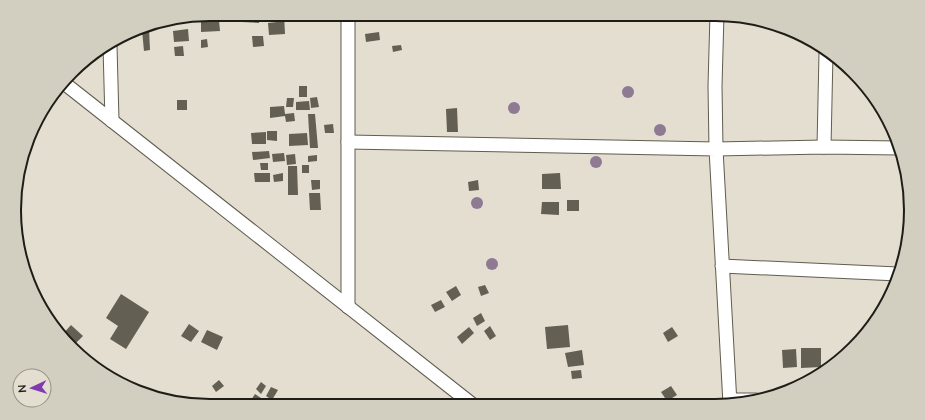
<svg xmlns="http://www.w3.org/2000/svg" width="925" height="420" viewBox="0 0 925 420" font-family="'Nunito Sans',sans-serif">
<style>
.building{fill:#635f52}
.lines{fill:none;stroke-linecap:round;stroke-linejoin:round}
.minor-casing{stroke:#605c4f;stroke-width:15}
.minor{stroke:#fff;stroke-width:13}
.tree{fill:#8f7a94}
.rim{fill:none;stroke:#1f1d18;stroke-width:2}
</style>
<rect width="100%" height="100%" fill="#e3decf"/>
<g class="building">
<path d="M242,14H260L259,23L242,22Z"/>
<path d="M276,14H284L285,34L269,35L268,23L277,22Z"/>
<path d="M306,14H320V17L306,18Z"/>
<path d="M219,20L220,31L201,32V21Z"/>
<path d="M149,29L150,50L144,51L142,30Z"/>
<path d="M188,29L189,41L174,42L173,31Z"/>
<path d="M379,32L380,40L366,42L365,34Z"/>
<path d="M252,36H263L264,46L253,47Z"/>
<path d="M207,39L208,47L201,48V40Z"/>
<path d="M401,45L402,50L393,52L392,46Z"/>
<path d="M183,46L184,56H175L174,47Z"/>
<rect x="299" y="86" width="8" height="11"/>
<path d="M317,97L319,107L311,108L310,98Z"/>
<path d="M287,98H294L293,107H286Z"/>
<rect x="177" y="100" width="10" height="10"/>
<path d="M309,101L310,110H296V102Z"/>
<path d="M284,106L285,114L294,113L295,121L286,122L285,116L270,118V107Z"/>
<path d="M457,108L458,132H447L446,109Z"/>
<path d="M308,114H315L318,148H310Z"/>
<path d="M333,124L334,133H325L324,125Z"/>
<path d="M267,131H277V141L267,140Z"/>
<path d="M266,132V144H252L251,133Z"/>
<path d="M307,133L308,145L289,146V134Z"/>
<path d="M269,151L270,158L253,160L252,152Z"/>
<path d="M284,153L285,161L273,162L272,154Z"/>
<path d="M295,154L296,164L287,165L286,155Z"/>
<path d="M317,155V161L308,162V156Z"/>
<path d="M260,163H268V170H261Z"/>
<rect x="302" y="165" width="7" height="8"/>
<path d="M288,166H297L298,195H288Z"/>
<path d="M254,173H270V182H255Z"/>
<path d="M283,173V181L274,182L273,175Z"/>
<path d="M560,173L561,189H542V174Z"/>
<path d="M311,180H320V189L312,190Z"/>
<path d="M478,180L479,190L469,191L468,182Z"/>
<path d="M309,193H320L321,210H310Z"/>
<rect x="567" y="200" width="12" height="11"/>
<path d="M542,202H559V215L541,214Z"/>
<path d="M485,285L489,293L481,296L478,287Z"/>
<path d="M456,286L461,295L452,301L446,292Z"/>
<path d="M121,294L149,312L126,349L110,339L118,326L106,318Z"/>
<path d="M441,300L445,307L435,312L431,305Z"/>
<path d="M481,313L485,321L477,326L473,318Z"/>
<path d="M189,324L199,331L191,342L181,336Z"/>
<path d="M71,325L83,336L74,345L63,334Z"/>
<path d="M568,325L570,347L547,349L545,327Z"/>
<path d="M490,326L496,336L490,340L484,331Z"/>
<path d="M469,327L474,333L462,344L457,337Z"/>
<path d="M672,327L678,336L668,342L663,333Z"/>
<path d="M207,330L223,337L217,350L201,342Z"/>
<path d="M801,348H821V367L801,368Z"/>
<path d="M796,349L797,367L783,368L782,350Z"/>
<path d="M582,350L584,365L568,367L565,353Z"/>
<path d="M581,370L582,378L572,379L571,371Z"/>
<path d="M219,380L224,386L216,392L212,386Z"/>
<path d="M261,382L266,386L261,394L256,389Z"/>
<path d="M671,386L677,395L667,401L661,392Z"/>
<path d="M798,386L790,391L775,395V388Z"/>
<path d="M271,387L278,390L272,400L266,396Z"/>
<path d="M255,394L270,404L269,406H247Z"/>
</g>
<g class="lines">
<g class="minor-casing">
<g id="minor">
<path d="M348,14V307"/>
<path d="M717,14L715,86L716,149L824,147L899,148"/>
<path d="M110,46L112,121"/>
<path d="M64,83L473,405"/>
<path d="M348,142L716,149L730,404"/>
<path d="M824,147L826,53"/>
<path d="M722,266L898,274"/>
<path d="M729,400H756"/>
</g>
</g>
<use href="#minor" class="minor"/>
</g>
<g class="tree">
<circle cx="628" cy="92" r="6"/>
<circle cx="514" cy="108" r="6"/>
<circle cx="660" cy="130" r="6"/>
<circle cx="596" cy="162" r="6"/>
<circle cx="477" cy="203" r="6"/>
<circle cx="492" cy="264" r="6"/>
</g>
<path d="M0 0H925V420H0ZM210 21H715A189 189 0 0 1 904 210V210A189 189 0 0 1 715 399H210A189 189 0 0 1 21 210V210A189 189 0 0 1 210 21Z" fill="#d3cfc0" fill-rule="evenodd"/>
<path class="rim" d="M210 21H715A189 189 0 0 1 904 210V210A189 189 0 0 1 715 399H210A189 189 0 0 1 21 210V210A189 189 0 0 1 210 21Z"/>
<g transform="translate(32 388) rotate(266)"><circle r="19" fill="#e3decf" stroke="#959186"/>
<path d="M0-3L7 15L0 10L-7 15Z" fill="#803baf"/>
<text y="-6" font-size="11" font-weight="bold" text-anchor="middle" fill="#1f1d18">N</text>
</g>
</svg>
